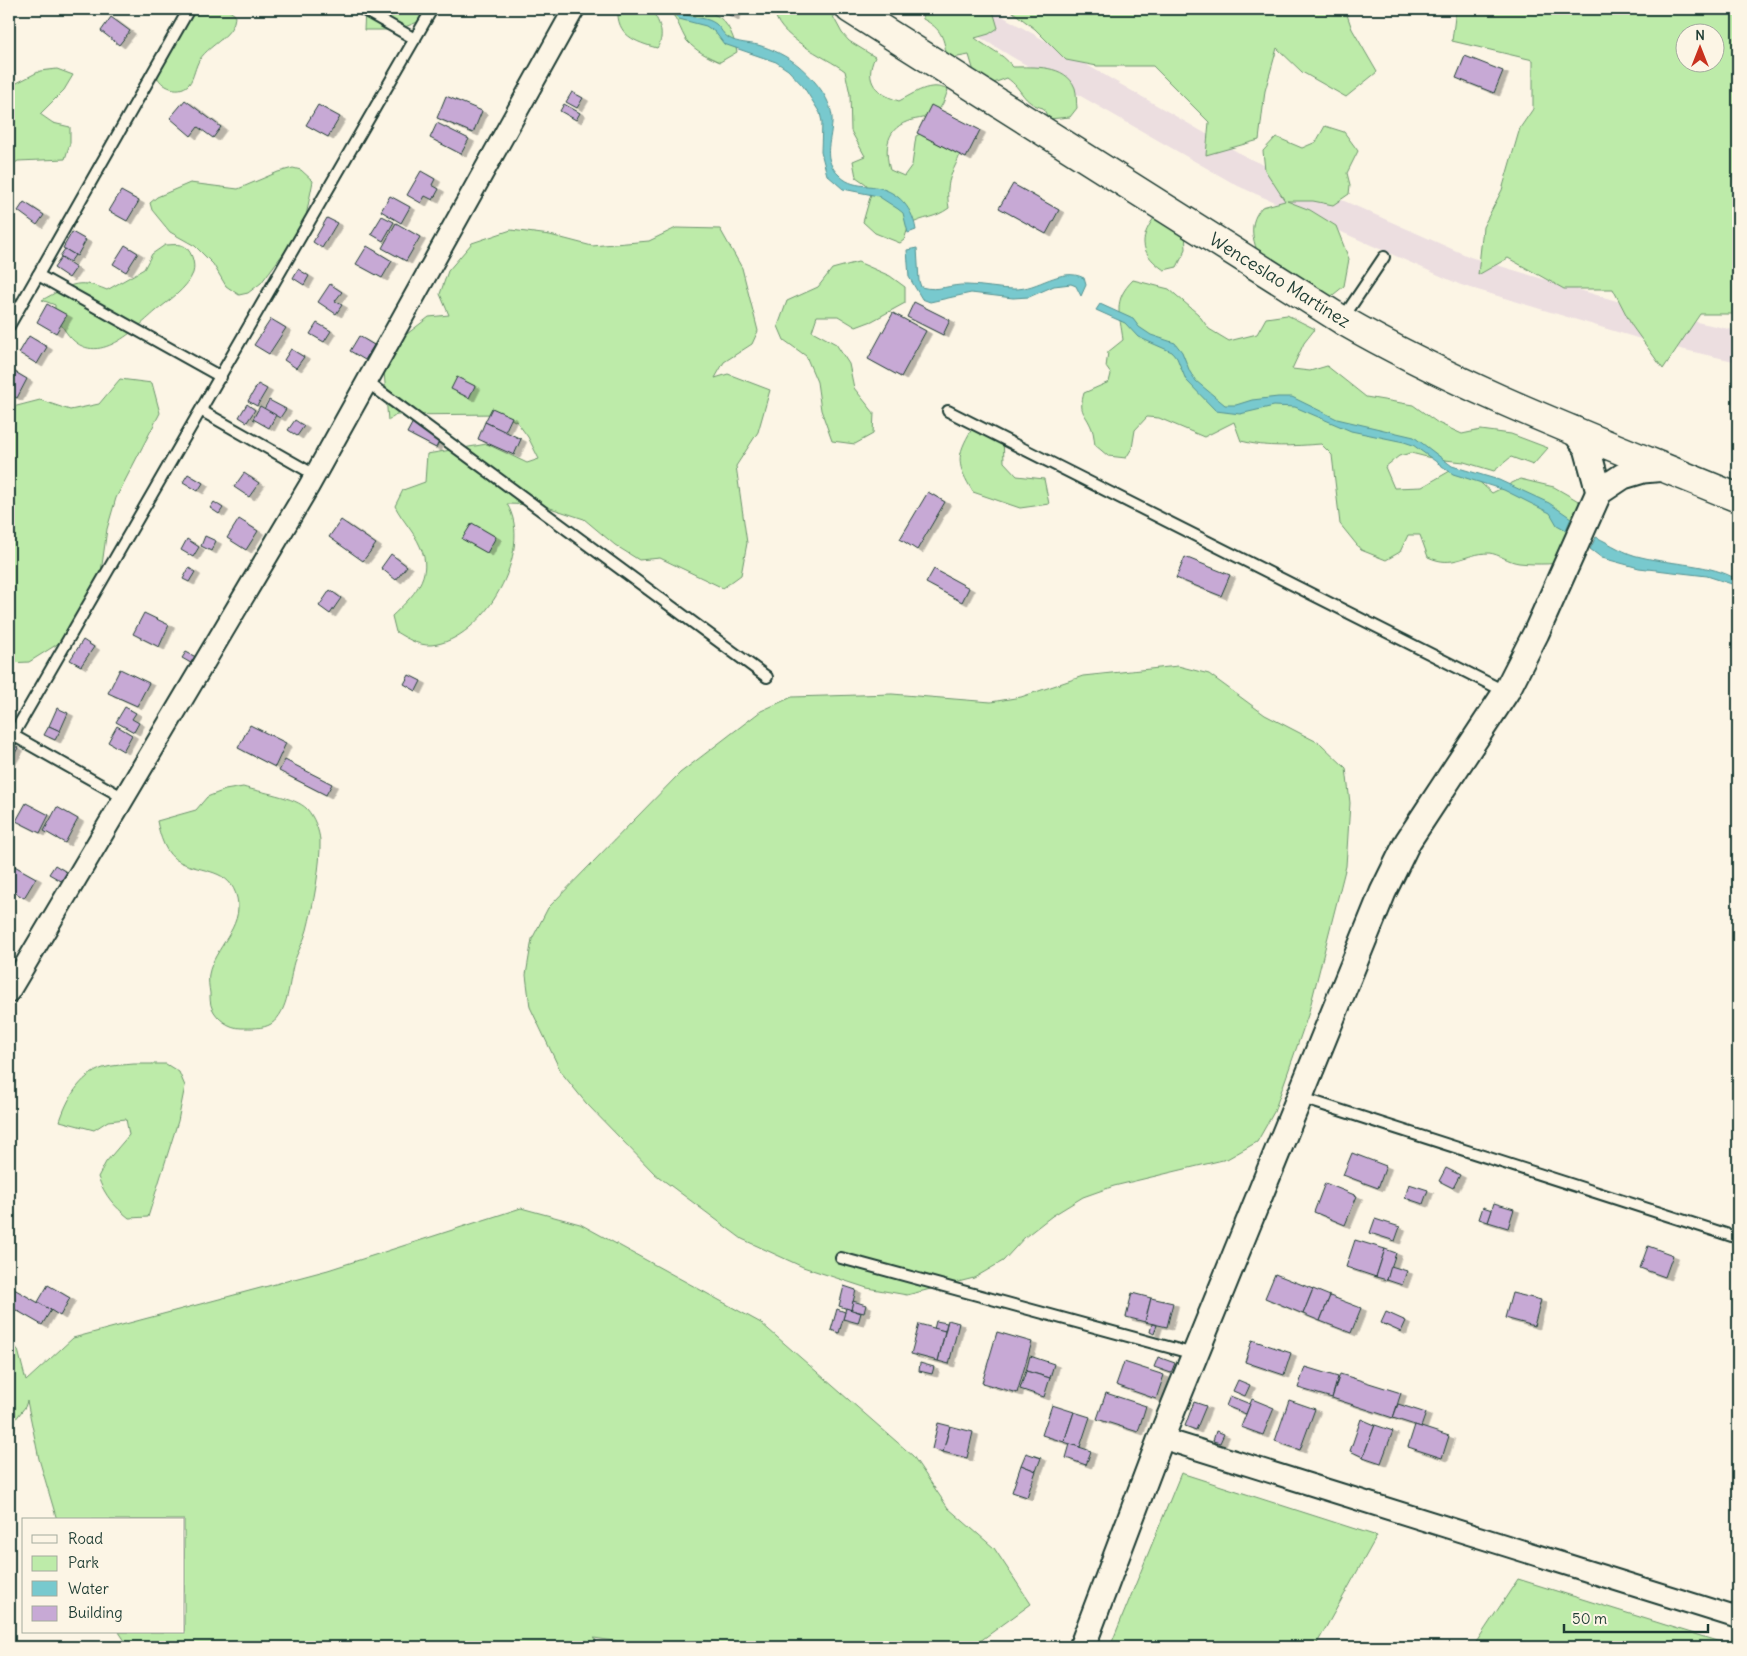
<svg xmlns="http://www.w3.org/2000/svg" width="1747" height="1656" viewBox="0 0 1747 1656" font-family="Delius,sans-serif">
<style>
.built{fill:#ecdee0}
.green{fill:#bdeba9;stroke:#6e946e;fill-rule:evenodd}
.water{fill:#78c9ce;stroke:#549190}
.building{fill:#c7a9d5;stroke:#1f3d34;filter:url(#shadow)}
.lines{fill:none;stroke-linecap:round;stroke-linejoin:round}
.service-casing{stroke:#1f3d34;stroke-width:14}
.minor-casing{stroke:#1f3d34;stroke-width:24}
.tertiary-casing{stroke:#1f3d34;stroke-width:29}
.secondary-casing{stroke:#1f3d34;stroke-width:31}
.service{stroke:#fcf5e5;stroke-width:10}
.minor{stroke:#fcf5e5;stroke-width:20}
.tertiary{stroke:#fcf5e5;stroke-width:25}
.secondary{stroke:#fcf5e5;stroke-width:28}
.labels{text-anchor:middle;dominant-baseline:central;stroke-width:4;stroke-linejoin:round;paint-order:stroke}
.street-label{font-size:18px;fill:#1f3d34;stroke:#fcf5e5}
</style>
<defs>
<filter id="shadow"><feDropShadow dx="5.5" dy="3" stdDeviation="0" flood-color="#0004"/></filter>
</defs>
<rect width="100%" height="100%" fill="#fcf5e5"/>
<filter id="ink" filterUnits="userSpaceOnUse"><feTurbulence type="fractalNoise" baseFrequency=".02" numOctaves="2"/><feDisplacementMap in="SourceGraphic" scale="10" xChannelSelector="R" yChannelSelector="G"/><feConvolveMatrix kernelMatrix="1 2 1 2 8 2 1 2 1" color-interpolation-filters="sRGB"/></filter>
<g filter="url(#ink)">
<path class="built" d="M933,9H990L1248,158L1470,257L1660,314L1738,331V362L1654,343L1461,285L1238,186L1014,58Z"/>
<g class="green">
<path d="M193,9H227L235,15C235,36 211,43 200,59C195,66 194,78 189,84C178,96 156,85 156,71C156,66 159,60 161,56L174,49V41Z"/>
<path d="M365,9H429L428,18L397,30H364Z"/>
<path d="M618,9H651C659,21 666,35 657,48C635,42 616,35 618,9Z"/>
<path d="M666,9C705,9 728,7 737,52L720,62C708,57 696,51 687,41C680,31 677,14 666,9Z"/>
<path d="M775,9H829L842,33L849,41L875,57C863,82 877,94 899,101C915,93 930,81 948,90C946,95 944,103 940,108C933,117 922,118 912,120C886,127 884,148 890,170L904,176L912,165L916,136L932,128L961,143C961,158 957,160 952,173C947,184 947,196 949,208C934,219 925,216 909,225L904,240L900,243L875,233L863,222L871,194L866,184L856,177L853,161L865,156L851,131L850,94L845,71C827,57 773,36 775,9Z"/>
<path d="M922,9H990L993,11L998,28L989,34L975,38C990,50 1000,51 1013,67C1033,67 1066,64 1075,88C1077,94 1076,102 1077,108L1070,117L1049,119L1043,108C1022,103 1023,89 1007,78L991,84L975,75L969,55L947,59C944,38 942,29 923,19Z"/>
<path d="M1009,9H1345L1352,29L1377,72L1346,97L1302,72L1277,48L1265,91L1259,140L1206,155L1209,122L1153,66H1097L1066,60L1035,29Z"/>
<path d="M1456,9H1738V314H1700L1663,369L1632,326L1613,289H1564L1508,258L1478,275L1483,227L1502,190L1520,128L1533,109V60L1452,41ZM1684,32H1714V62H1684Z"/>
<path d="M57,69L73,75L64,90L40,114L53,123L70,127V143L65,159L18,161L9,167V87L40,71Z"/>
<path d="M1325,126L1344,132L1358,151L1347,173L1350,185L1349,194L1333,205L1313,201H1287L1310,210L1336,226L1349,259L1344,286L1323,303L1265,270C1256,248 1244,227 1262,207L1285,201L1265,170L1263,151L1276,137L1302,148L1316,142Z"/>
<path d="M293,168L301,170L313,181L304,226L261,283L248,293L239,295L226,286L213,264L195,246L170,232L152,210L150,203L157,197L190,183L238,189L278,172Z"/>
<path d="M1154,218L1185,232L1186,249L1177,267L1164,270C1141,254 1138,240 1154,218Z"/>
<path d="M676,228L720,229L742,268L758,331L752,344L724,362L715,378L728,374L770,390L758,432L736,466L747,543L741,575L723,588L660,558L639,560L615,545L584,519L541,505L507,504C535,550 484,641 431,645C419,646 406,638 396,632L392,616C412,597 435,576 420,546C414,532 402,520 395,506L403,490L425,482L427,454L487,444L527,463L539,459L528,437L517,422L501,414L396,415L388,421L384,371L403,337L429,317L449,315L440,294L448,271L472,243L511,230L550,235L592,246L649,241Z"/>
<path d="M165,245C170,245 176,244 181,245C191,247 196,264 193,273C187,289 168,301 156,311C132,332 94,371 66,332C60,323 54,316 55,305L42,300C69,286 76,277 107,290L144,269L152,254Z"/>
<path d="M858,262L890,276L905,287V303L872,321L856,327L838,316H817L812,331L836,344L849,364L854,388L874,413L873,434L855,444L832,441L821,410L817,382L806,356L784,340L778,326L787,301L818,287L832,269Z"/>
<path d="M1133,280L1169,289L1198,314L1209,329L1229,341L1257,334L1266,318L1287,315L1315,329L1304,343L1292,369L1310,371L1327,366L1366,397L1413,405L1438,423L1462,434L1481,430L1511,434L1548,448L1533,465L1511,457L1494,471L1464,462L1435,459L1411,453L1399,456L1385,467L1394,488L1422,487L1450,471L1473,476L1492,493L1520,479L1554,487L1587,506L1578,561C1558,564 1538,565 1519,563C1509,562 1499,554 1489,553C1465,553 1454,569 1428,557L1420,535H1408L1400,552L1386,560L1361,550L1340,524L1332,455L1321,444C1294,446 1267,448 1241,441L1234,422L1204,437L1159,418L1147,417L1135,430L1132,448L1126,458L1108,456L1095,445C1094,440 1094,434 1092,429C1085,411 1078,414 1084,393L1109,382L1111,374L1106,367L1108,352L1123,340C1120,314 1112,301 1133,280Z"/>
<path d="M120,379L152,383L160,413L116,498L107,529L98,594L79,622L56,645L29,662L9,663V408L40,400L70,410L99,404Z"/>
<path d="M972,429L1003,435L1004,462L1017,476L1044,479L1049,504L1020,508L973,492C957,465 955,457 972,429Z"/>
<path d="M1178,666L1209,674L1265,715L1321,744L1346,768L1350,803L1346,866L1308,1015L1274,1112L1257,1142L1227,1159L1114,1186L1083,1197L1052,1216L1025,1237L1003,1261L974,1278L907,1295L867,1288L803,1267L742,1239L655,1174L586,1103L561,1072L530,1007L526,975L532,939L548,908L680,773L761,711L792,697L892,694L991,702L1021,697L1083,676Z"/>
<path d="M243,787C259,792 296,797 307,809C314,817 319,830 320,840C321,864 313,907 307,930C304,941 298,951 294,962C289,980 289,1012 271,1024C263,1029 250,1028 241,1028C229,1028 217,1019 212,1008C210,1004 210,998 210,993C209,987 208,980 209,974C214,948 244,927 237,898C230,868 202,873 180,862C165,855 160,836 157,821L196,810L207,797L225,790Z"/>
<path d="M134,1064H166L179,1072L185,1086L178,1121L148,1217L129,1218C114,1206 105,1196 98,1177L106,1162L129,1135L126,1119L108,1121L94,1130L60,1121C67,1100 79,1076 103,1068C112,1065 125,1065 134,1064Z"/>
<path d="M521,1208L580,1224L761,1323L913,1456L948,1508L994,1548L1031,1604L972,1647H653L594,1638L600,1647H129L119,1632H184V1520H57L39,1459L27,1401L25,1407L9,1428V1339L18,1350L26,1381L73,1338L328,1270Z"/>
<path d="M1181,1473L1377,1536L1315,1647H1110Z"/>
<path d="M1518,1579L1736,1647H1473Z"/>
</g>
<g class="water">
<path d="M670,9C679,9 680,12 687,15C697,19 707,17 716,24C721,28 723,35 729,38C737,43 749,43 758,45C772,49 787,56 799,66C814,79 834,101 832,123C831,143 821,159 840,176C848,184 857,185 868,186C894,188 912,204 916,230L908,233L903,213L898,209L878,196L843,189L827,175L821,152L822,122L820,113L803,86L788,70L776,62L724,44L715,32L706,26L679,19Z"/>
<path d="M917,248L919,281L921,287C939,292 950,284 967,285C983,285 998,289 1014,289C1038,290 1061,266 1084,278L1086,285L1081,296L1076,286L1071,284L1054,286L1029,297L1013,298L971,293L930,302L922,299L909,277L907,250Z"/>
<path d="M1100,304L1133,319L1139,327L1151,335L1175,343L1182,352L1190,372L1196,381L1225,405H1236L1252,400L1278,397H1292L1337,419L1414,437L1452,466L1499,480L1549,503L1571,518L1566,530L1557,525L1550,513L1504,490L1453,474L1413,445L1404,442L1351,431L1295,407L1274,406L1240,414L1216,411L1186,380L1177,358L1172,352L1138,337L1125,323L1096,310Z"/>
<path d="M1596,537C1611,544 1625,554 1641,557C1673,565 1710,563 1738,580V586L1707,576L1639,568L1602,558L1590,549Z"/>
</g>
<g class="building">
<path d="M719,9H738L733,17Z"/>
<path d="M111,17L130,31L119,45L101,31Z"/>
<path d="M1465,56L1503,71L1494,93L1456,78Z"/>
<path d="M572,92L583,98L577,108L566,102Z"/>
<path d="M446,96L482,111L473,133L437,118Z"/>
<path d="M185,100L221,127L213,138L198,127L191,136L170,118Z"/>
<path d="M564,104L580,113L576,120L560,111Z"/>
<path d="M318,105L340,117L328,137L306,125Z"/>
<path d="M931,105L980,130L966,158L917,133Z"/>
<path d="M437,123L469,139L461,154L430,138Z"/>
<path d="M421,171L435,179L432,185L439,189L433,200L425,196L421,203L407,195Z"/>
<path d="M1013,184L1059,210L1046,234L999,208Z"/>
<path d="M121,191L139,201L127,221L109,211Z"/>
<path d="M390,196L410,207L401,223L381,211Z"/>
<path d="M24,202L44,215L37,225L18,211Z"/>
<path d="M382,216L394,222L383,241L371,234Z"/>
<path d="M327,218L337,223L322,248L313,242Z"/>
<path d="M396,223L420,237L406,261L382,248Z"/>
<path d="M72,232L86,240L77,256L63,248Z"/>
<path d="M125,245L138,253L126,272L113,264Z"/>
<path d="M367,246L392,261L382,278L356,264Z"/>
<path d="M65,249L75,255L70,262L60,256Z"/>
<path d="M61,258L76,268L69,278L54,268Z"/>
<path d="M298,269L309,276L304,285L293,278Z"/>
<path d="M330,284L342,292L335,301L342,305L336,314L318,302Z"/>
<path d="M914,302L950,320L943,335L907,317Z"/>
<path d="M47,304L67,315L56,333L37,322Z"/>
<path d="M893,313L926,331L901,377L868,359Z"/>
<path d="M271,319L286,328L269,354L254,345Z"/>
<path d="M317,323L331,331L324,342L310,334Z"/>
<path d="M29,336L47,347L37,364L19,353Z"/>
<path d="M359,336L374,345L365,360L350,351Z"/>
<path d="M291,349L304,357L296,368L284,360Z"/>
<path d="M10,369L27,379L17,398L9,394Z"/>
<path d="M457,377L475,386L469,398L451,389Z"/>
<path d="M258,384L267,389L257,406L248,401Z"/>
<path d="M269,400L286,409L280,418L264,409Z"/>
<path d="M247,404L255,410L247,422L239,417Z"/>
<path d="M260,406L276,415L269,428L253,419Z"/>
<path d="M492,408L512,417L505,432L485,422Z"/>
<path d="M295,420L304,426L297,436L288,430Z"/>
<path d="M414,420L442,435L436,448L407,433Z"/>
<path d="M485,422L521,439L514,455L478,439Z"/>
<path d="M244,473L259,483L249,497L234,487Z"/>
<path d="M188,474L203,483L198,491L183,482Z"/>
<path d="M928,492L945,502L917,550L900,539Z"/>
<path d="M214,502L223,508L219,514L210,508Z"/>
<path d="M239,519L258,531L246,550L227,538Z"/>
<path d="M341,520L376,544L363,561L329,537Z"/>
<path d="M472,523L496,537L487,553L462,539Z"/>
<path d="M205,536L216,541L211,551L201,546Z"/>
<path d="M187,539L199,547L193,557L181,550Z"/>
<path d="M391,554L407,566L396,580L381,568Z"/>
<path d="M1185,557L1230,575L1221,596L1176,578Z"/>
<path d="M189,568L195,572L189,582L183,579Z"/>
<path d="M934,569L969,588L962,602L926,583Z"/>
<path d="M330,590L341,598L330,614L319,606Z"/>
<path d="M144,613L169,625L159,647L133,634Z"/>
<path d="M83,640L94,647L81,666L70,660Z"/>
<path d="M186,652L200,659L196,666L182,658Z"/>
<path d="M120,669L149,683L137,706L108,693Z"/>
<path d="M409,675L421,681L416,691L404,684Z"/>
<path d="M125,707L136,713L132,719L139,723L134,732L116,722Z"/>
<path d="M57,708L68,713L60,731L49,726Z"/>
<path d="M250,725L286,743L275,767L238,748Z"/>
<path d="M49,726L60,731L55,740L44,735Z"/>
<path d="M117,726L132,735L123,751L108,742Z"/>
<path d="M9,742L18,748L9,763Z"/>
<path d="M285,760L332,784L326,795L279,771Z"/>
<path d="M26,803L49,815L40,833L16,821Z"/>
<path d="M57,807L78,819L65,843L44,831Z"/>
<path d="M9,863L36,878L24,898L9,889Z"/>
<path d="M55,865L68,873L63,882L49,874Z"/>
<path d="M1352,1153L1386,1166L1378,1188L1343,1175Z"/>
<path d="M1446,1168L1460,1175L1453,1188L1439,1181Z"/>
<path d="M1325,1183L1357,1196L1345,1225L1314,1212Z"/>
<path d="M1409,1184L1428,1190L1423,1204L1405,1198Z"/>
<path d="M1494,1203L1514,1209L1508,1228L1488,1222Z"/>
<path d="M1483,1207L1492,1210L1488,1222L1479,1219Z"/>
<path d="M1375,1219L1400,1227L1395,1241L1370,1233Z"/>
<path d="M1355,1240L1385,1249L1376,1277L1346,1267Z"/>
<path d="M1648,1246L1673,1255L1665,1277L1640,1268Z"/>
<path d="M1385,1249L1396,1253L1387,1280L1376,1277Z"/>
<path d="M1391,1266L1407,1271L1402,1285L1387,1280Z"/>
<path d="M1275,1274L1313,1289L1303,1314L1265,1298Z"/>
<path d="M48,1285L70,1298L60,1316L38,1302Z"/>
<path d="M844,1286L856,1290L851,1310L839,1306Z"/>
<path d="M14,1289L51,1310L42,1325L9,1306V1299Z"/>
<path d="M1313,1289L1330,1296L1320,1321L1303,1314Z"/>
<path d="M1132,1293L1151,1298L1145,1322L1126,1317Z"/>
<path d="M1512,1293L1541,1300L1534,1326L1505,1318Z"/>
<path d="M1330,1296L1361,1308L1351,1333L1320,1321Z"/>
<path d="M1151,1298L1173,1303L1167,1327L1145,1322Z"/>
<path d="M853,1301L866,1305L864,1313L851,1310Z"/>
<path d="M846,1308L861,1313L858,1323L843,1319Z"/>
<path d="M837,1309L845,1312L839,1333L831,1330Z"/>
<path d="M1386,1312L1406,1321L1401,1332L1381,1323Z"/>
<path d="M948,1320L959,1323L949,1364L938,1361Z"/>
<path d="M936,1321L947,1323L945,1331L934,1329Z"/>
<path d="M919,1324L945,1331L938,1361L911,1354Z"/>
<path d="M1152,1324L1157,1325L1154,1334L1150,1332Z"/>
<path d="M997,1332L1032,1342L1017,1393L982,1383Z"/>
<path d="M1252,1340L1291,1353L1284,1375L1245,1362Z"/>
<path d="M1030,1356L1054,1364L1050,1378L1026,1371Z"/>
<path d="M1158,1357L1175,1363L1171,1373L1154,1367Z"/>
<path d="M1124,1362L1164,1375L1156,1399L1116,1385Z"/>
<path d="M920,1363L934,1367L932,1374L919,1371Z"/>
<path d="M1305,1367L1338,1377L1332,1398L1298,1388Z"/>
<path d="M1026,1371L1050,1378L1044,1397L1020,1389Z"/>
<path d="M1340,1374L1401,1393L1393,1418L1332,1398Z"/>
<path d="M1238,1380L1250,1385L1245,1396L1233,1391Z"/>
<path d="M1106,1393L1146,1406L1138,1432L1097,1419Z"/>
<path d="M1230,1396L1250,1404L1246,1414L1226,1406Z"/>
<path d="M1252,1399L1274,1408L1263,1435L1241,1427Z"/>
<path d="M1289,1400L1315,1409L1300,1450L1275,1441Z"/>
<path d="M1194,1402L1206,1406L1196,1430L1185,1426Z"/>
<path d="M1398,1404L1426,1413L1421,1427L1393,1418Z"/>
<path d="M1052,1405L1074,1412L1064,1442L1042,1435Z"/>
<path d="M1074,1412L1090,1417L1080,1447L1064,1442Z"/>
<path d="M1361,1419L1375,1425L1363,1457L1350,1451Z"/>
<path d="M938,1423L950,1426L943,1452L932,1449Z"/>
<path d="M1375,1425L1393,1431L1381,1463L1363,1457Z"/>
<path d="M1415,1425L1449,1436L1442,1458L1408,1447Z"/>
<path d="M950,1426L973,1432L967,1458L943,1452Z"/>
<path d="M1216,1431L1224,1434L1220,1443L1213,1441Z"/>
<path d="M1070,1444L1091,1451L1086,1465L1066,1458Z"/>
<path d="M1026,1453L1041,1458L1036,1471L1021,1465Z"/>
<path d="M1021,1465L1036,1471L1027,1497L1012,1492Z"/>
</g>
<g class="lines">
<g class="service-casing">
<g id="service">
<path d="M362,9L415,39"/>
<path d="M38,275L221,377"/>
<path d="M1343,318L1384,257"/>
<path d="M9,326L189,9"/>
<path d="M367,382L767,677"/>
<path d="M202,411L315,475"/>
<path d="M948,411L1506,692"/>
<path d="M9,733L124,798"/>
<path d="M13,735L432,9"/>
<path d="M1299,1097L1738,1238"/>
<path d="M841,1258L1194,1354"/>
</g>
</g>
<g class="minor-casing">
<g id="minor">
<path d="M9,992L309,486L574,9"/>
<path d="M1161,1438L1738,1618"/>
</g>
</g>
<g class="tertiary-casing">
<g id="tertiary">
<path d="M1573,429L1587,448L1599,492"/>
<path d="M1082,1647L1161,1438L1383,892L1408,841L1506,692L1536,633L1599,492L1623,476L1643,470L1666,468"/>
</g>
</g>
<g class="secondary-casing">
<path id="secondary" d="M850,9L1342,320C1467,392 1605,443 1738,498"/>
</g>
<use href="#service" class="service"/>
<use href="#minor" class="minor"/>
<use href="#tertiary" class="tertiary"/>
<use href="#secondary" class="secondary"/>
</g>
</g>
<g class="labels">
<g class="street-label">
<text transform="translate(1280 280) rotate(32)">Wenceslao Martínez</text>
</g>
</g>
<rect width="1747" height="1656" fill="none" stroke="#fcf5e5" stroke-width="30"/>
<rect x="15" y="15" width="1717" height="1626" fill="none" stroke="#1f3d34" stroke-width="2" filter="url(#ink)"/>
<rect x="22" y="1518" width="162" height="115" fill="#fcf5e5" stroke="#a4ab9e"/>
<rect x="32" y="1535" width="25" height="8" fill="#fcf5e5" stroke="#a4ab9e"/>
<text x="68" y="1544" font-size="15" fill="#1f3d34">Road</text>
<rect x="32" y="1556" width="25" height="15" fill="#bdeba9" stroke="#a4ab9e"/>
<text x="68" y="1568" font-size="15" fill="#1f3d34">Park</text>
<rect x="32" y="1581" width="25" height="15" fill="#78c9ce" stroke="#a4ab9e"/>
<text x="68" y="1594" font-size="15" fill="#1f3d34">Water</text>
<rect x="32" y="1606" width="25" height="15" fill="#c7a9d5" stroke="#a4ab9e"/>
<text x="68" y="1618" font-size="15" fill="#1f3d34">Building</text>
<g transform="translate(1700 48)"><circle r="24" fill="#fcf5e5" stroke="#a4ab9e"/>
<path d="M0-4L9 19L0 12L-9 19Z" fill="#c8321e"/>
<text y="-8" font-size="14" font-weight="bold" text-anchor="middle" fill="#1f3d34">N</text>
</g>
<path d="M1564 1624v8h144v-8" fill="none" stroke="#1f3d34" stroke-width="2.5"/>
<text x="1572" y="1624" font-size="15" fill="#1f3d34" stroke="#fcf5e5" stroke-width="4" paint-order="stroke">50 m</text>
</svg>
